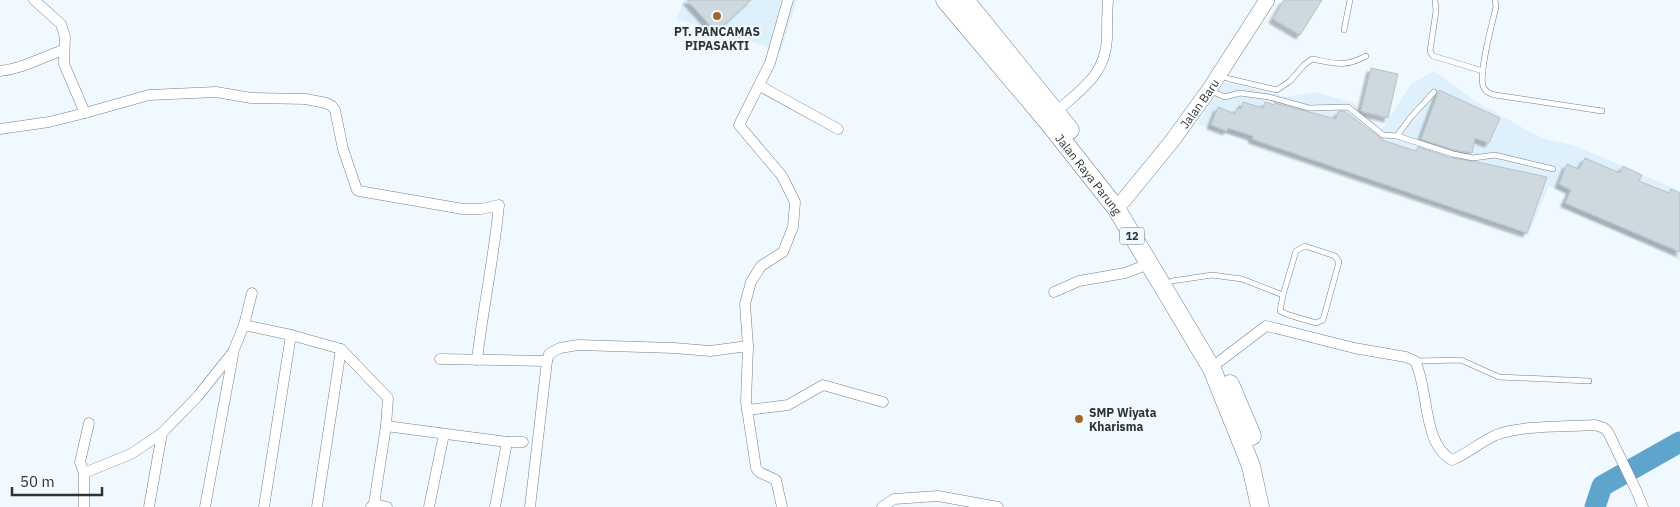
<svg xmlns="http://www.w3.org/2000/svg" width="1680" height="507" viewBox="0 0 1680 507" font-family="'IBM Plex Sans',sans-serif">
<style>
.built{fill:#ddf0fb}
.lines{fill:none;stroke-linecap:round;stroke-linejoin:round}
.river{stroke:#5da5cd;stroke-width:21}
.building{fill:#cdd8df;stroke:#b6c1c8;filter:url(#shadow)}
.service-casing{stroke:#768086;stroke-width:6}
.minor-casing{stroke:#768086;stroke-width:11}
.secondary-casing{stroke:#768086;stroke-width:16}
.trunk-casing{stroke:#768086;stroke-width:19}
.service{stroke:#fff;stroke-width:5}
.minor{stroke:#fff;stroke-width:10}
.secondary{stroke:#fff;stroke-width:15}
.trunk{stroke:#fff;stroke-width:18}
.poi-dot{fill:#a26728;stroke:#f0f9ff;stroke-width:2}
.labels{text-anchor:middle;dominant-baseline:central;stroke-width:4;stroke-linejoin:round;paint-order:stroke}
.shield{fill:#f0f9ff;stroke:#686e72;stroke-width:1}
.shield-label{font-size:11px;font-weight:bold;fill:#2e3335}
.poi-label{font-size:12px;font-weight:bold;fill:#2e3335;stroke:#f0f9ff}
.street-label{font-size:12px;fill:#2e3335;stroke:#f0f9ff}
</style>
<defs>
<filter id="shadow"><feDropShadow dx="-4" dy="4" stdDeviation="1" flood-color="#0004"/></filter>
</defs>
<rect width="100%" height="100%" fill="#f0f9ff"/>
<g class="built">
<path d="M684,0H797L781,51L676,19Z"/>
<path d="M1434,71L1475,101L1541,138L1576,146L1680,191V260L1559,205L1566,193L1549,186L1528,236L1197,124L1225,82L1287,97L1314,92L1354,103L1382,129L1411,84Z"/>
</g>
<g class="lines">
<path class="river" d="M1595,507L1602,486L1680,442"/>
</g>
<g class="building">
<path d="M687,0H751L716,32Z"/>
<path d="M1284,0H1322L1300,35L1273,19Z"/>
<path d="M1371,68L1398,74L1388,118L1361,111Z"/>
<path d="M1439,90L1500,118L1489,143L1475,138L1472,153L1454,150L1421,139Z"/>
<path d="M1243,102L1263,108L1265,102L1274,105L1275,103L1336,119L1338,112L1344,111L1385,141L1416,151L1418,147L1452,158L1477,162L1547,177L1527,233L1252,139L1253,136L1228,128L1227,131L1211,125L1218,107L1235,114L1237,108L1241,109Z"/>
<path d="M1585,158L1620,173L1623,166L1642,175L1639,181L1669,193L1671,189L1680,193V252L1565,203L1571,190L1559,184L1567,164L1579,169Z"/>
</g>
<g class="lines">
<g class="service-casing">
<g id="service">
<path d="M1435,0L1436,11L1430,51L1433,56L1483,71"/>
<path d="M1495,0L1496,7C1492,24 1479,71 1483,86C1485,92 1490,94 1495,95L1602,111"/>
<path d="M1344,30L1350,0"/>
<path d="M1221,76L1230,79L1277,90L1290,81L1304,65L1312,59C1334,63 1344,68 1366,56"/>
<path d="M1211,91L1225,97L1240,93L1269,97L1309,108L1348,107L1383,135L1397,136L1453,154L1473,158L1495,155L1553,169"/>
<path d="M1397,136L1410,118L1434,92"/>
<path d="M1172,281L1212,275L1242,279L1283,295L1280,311L1289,315L1316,323L1323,320L1339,262L1335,256L1305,246L1296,251L1283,295"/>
<path d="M1416,361L1461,360L1499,377L1589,381"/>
</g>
</g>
<g class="minor-casing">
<g id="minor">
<path d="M0,71C25,68 41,57 64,50"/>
<path d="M760,86L838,129"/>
<path d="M1056,112C1081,89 1105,76 1107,39C1107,26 1107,13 1108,0"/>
<path d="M85,113L149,95L216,92L251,98L306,99L326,103L332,106L335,110L343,149L357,190L359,191L463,209H481L499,205C494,257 483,308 477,360"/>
<path d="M0,129L49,122L85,113L64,64L65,37L61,24L34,0"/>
<path d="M1054,292L1079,281L1125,273L1149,264"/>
<path d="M244,325L291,335L341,349L388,398L386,426L374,504"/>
<path d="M748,346L746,402L756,468L759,472L776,480L782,507"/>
<path d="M440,359L547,361"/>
<path d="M1220,361L1266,326L1275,328L1354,348L1406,357L1415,361C1429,388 1422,444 1452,460C1467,454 1480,442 1496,435C1521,425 1567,427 1595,425L1604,428L1608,432L1636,490L1643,507"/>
<path d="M747,410L788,405L823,385L883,402"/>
<path d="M386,426L507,442L495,507"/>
<path d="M507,442H523"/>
<path d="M84,473L131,454L162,433L198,396L233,352L244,325L252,293"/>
<path d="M84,507V473L80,462L89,423"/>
<path d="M149,507L162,433"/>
<path d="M205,507L233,355"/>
<path d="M264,507L291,335"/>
<path d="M317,507L341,349"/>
<path d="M371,507L374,504L387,507"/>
<path d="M429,507L444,434"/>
<path d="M530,507L547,361L549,354L560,348L578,345L674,348L710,351L748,346L745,304L751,282L761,266L783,252L793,227L795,202L782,176L739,125L770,63L788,0"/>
<path d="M882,507L894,499L938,496L998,507"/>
</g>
</g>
<g class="secondary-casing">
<g id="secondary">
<path id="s1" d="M1123,201L1172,141L1209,90L1267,0"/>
</g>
</g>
<g class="trunk-casing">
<g id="trunk">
<path id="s2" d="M945,0L1048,122L1116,208L1212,369L1251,466L1260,507"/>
<path d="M965,0L1070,130"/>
<path d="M1230,384L1252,436"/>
</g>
</g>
<use href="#service" class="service"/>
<use href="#minor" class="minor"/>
<use href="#secondary" class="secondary"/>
<use href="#trunk" class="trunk"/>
</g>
<g class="poi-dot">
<circle cx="717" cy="16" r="5"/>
<circle cx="1079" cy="419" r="5"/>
</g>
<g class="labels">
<rect class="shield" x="1119.5" y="227.5" width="25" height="17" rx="4"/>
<g class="shield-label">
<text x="1132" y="236">12</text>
</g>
<g class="poi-label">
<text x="717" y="31">PT. PANCAMAS<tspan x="717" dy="14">PIPASAKTI</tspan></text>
<text x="1089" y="412" text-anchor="start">SMP Wiyata<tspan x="1089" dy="14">Kharisma</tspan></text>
</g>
<g class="street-label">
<text stroke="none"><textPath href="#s1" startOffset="124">Jalan Baru</textPath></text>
<text stroke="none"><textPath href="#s2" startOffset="226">Jalan Raya Parung</textPath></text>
</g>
</g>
<path d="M12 487v8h90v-8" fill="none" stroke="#2e3335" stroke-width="2.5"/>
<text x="20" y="487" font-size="15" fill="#2e3335" stroke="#f0f9ff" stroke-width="4" paint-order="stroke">50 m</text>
</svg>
